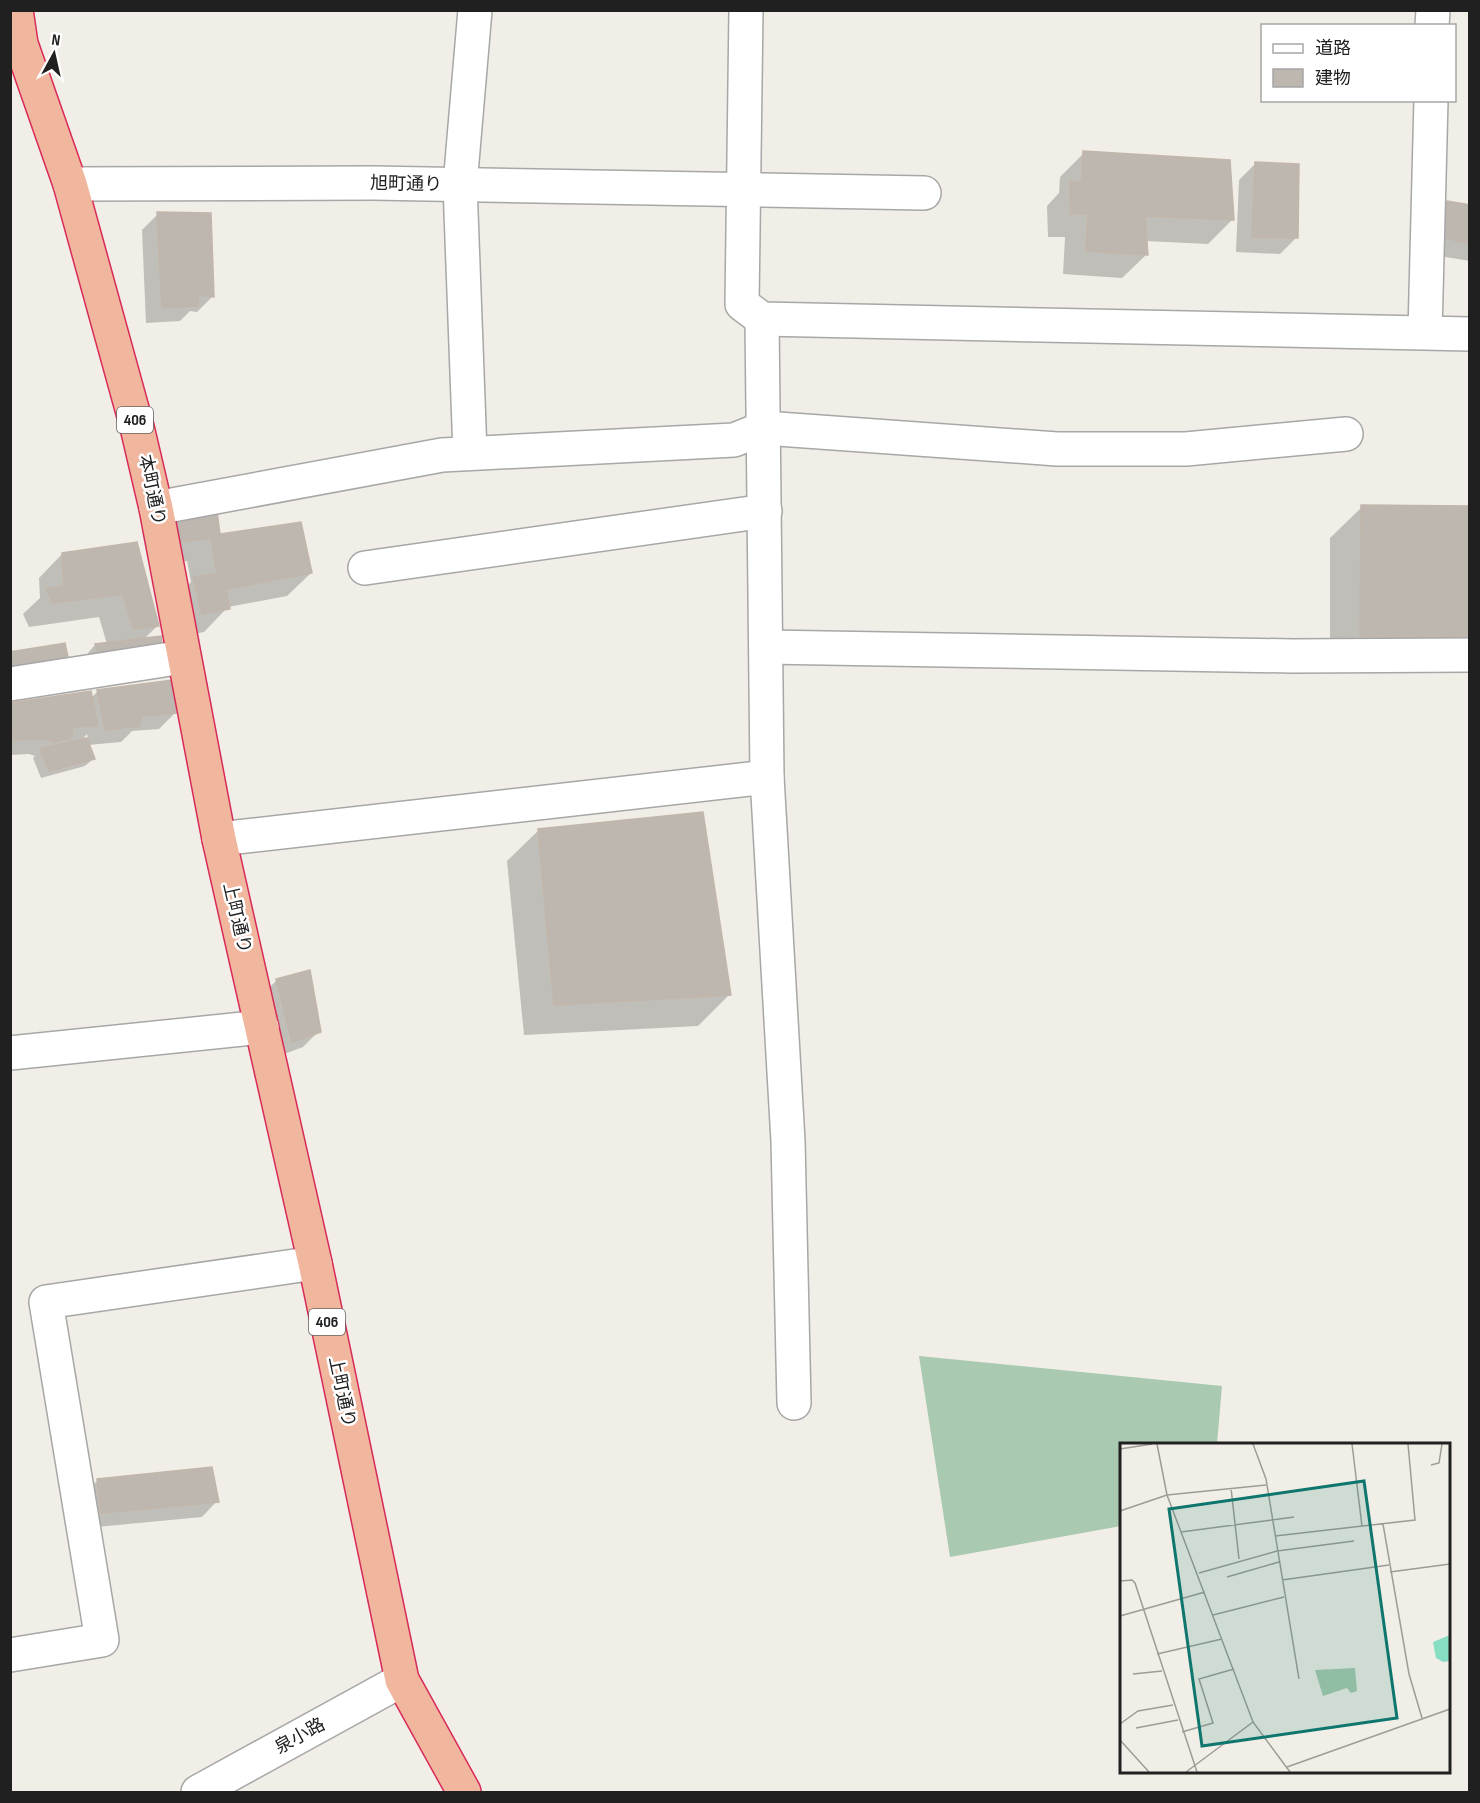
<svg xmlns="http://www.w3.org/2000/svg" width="1480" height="1803" viewBox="0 0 1480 1803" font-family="'Sofia Sans Condensed','Noto Sans JP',sans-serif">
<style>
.cemetery{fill:#a9c9b0}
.shadow{fill:#0003;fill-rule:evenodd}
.building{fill:#bdb7b0;stroke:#c2b6aa;stroke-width:1.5}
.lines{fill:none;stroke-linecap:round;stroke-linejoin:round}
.minor-casing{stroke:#a7a7a7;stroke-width:36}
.tertiary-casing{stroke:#a7a7a7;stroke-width:36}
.trunk-casing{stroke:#d82a58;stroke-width:36}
.minor{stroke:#fff;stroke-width:33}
.tertiary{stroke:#fff;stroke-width:33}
.trunk{stroke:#f0b69e;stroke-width:33}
.labels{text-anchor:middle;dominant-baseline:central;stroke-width:5;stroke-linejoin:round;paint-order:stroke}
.shield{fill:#fff;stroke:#636363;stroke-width:1.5}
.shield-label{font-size:16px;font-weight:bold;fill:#202020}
.street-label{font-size:18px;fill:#202020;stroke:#fff}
.inset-road{fill:none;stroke:#9d9c97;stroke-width:1.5}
.view{fill:#0f766e;fill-opacity:0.15;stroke:#0f766e;stroke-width:3}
.inset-edge{fill:none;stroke:#202020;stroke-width:3}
</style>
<rect width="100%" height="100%" fill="#f1eee7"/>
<path class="cemetery" d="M919,1356L1222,1386L1217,1444H1122L1121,1526L950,1557Z"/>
<g class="shadow">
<path d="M1084,153L1232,220L1208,244L1145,241L1146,255L1122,278L1063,274L1065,237H1048L1047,206L1059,193L1060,177Z"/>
<path d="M1255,164L1296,238L1280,254L1236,252L1239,180Z"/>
<path d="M1448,203L1470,207V261L1427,254L1432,219Z"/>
<path d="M158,214L213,296L197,312L190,311L180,321L146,323L142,230Z"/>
<path d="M1362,507L1470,508V667L1330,666V538Z"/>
<path d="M176,519L219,536L311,573L287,596L228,607L204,632L178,637L170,603L191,582L187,561L156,565Z"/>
<path d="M136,543L158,625L143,640L94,668L88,653L95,645L107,644L99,617L29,627L23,614L40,598L39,578L62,554Z"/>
<path d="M98,691L175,713L159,729L132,731L121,742L88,745L93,759L85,766L41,778L33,758L35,756L29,754L10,755V704L91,698ZM87,734L88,740L80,742Z"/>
<path d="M539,830L729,995L698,1026L524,1035L507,861Z"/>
<path d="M277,980L319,1031L303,1047L276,1057L261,996Z"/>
<path d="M98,1480L217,1501L202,1517L86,1528L82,1496Z"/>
</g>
<g class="building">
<path d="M1083,151L1230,160L1234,220L1145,216L1148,255L1086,251L1088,214H1071L1070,181L1082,182Z"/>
<path d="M1255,162L1299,164L1298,238L1252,237Z"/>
<path d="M1447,201L1470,205V243L1442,238Z"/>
<path d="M157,212L211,213L214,297L199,295L198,306L162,308Z"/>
<path d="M1361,505L1470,506V636H1360Z"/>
<path d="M217,511L220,534L301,522L312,573L226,589L230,609L202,614L193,577L217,574L211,538L179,542L175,518Z"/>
<path d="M137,542L159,626L133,629L123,594L53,603L46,589L64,586L62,553Z"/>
<path d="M161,636L163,653L101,661L95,644Z"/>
<path d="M65,643L70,667L10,676V652Z"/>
<path d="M172,680L176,713L142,716L139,726L105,730L97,690Z"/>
<path d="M91,691L98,726L73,727L71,738L54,742L46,739L12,740L10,703Z"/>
<path d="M87,738L95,759L49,771L40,749Z"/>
<path d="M703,812L731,995L554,1005L538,829Z"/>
<path d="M310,970L321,1032L292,1042L276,979Z"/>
<path d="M212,1467L219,1502L101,1513L97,1479Z"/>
</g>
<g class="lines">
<g class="minor-casing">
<g id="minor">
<path d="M746,10L742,304L762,319L1470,334"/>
<path d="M1432,26L1433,10"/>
<path d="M70,184L372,183L924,193"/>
<path d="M762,319L767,777L788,1141L794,1403"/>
<path d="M1425,332L1431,100"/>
<path d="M470,453L460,185L475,10"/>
<path d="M156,508L442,455L734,440L764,428L1057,449H1186L1346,434"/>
<path d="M365,568L765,511"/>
<path d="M766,647L1293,656L1470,655"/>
<path d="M10,684L183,657"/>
<path d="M219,839L767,777"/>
<path d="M10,1053L262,1027"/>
<path d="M10,1655L102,1640L46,1302L315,1263"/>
</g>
</g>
<g class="tertiary-casing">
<path id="tertiary" d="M198,1792L402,1680"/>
</g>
<g class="trunk-casing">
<path id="trunk" d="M16,10L21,44L70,184L137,427L156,508L219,839L315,1263L402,1680L464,1792"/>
</g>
<use href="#minor" class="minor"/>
<use href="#tertiary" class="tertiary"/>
<use href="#trunk" class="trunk"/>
</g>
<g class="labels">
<g class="shield">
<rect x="117" y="407" width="36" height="26" rx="4.5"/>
<rect x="309" y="1309" width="36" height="26" rx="4.5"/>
</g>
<g class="shield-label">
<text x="135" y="420">406</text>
<text x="327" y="1322">406</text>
</g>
<g class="street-label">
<text transform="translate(406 184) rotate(1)">旭町通り</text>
<text transform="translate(152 490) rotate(78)">本町通り</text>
<text transform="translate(237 918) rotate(77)">上町通り</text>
<text transform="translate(342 1392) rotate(78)">上町通り</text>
<text transform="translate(300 1736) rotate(-29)">泉小路</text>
</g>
</g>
<g transform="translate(1120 1443)">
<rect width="330" height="330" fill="#f1eee7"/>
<path d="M235,225L237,248L231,250L227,245L203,253L195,227Z" fill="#a9c9b0"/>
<path d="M330,192V218L323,219L316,215L313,199Z" fill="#87dec3"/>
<path class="inset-road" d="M37,1L47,52M133,1L146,36L179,236M232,1L242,83M0,6L32,1M311,22L319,20L322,1M111,45L119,116M47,52L146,42M0,68L47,52L133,279L170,329M263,81L289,231L302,275M61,89L174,74M155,93L295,77L288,1M270,129L330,121M79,130L157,108L234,98M107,134L159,119M162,137L269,122M0,138L12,137L15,140L77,329M93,172L164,154M0,173L85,149M37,211L102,196M13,231L42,228M0,281L18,268L53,262M16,285L58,277M62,289L93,280L79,236L114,226M0,297L29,329M167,324L330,266M66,329L133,279"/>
<path class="view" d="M244,38L277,275L82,303L49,66Z"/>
<rect width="330" height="330" class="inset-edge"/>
</g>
<rect width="1480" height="1803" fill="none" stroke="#202020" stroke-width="24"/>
<rect x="1261" y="24" width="195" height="78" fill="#ffffff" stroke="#a6a6a6" stroke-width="1.5"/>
<rect x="1273" y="44" width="30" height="9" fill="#ffffff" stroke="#a6a6a6" stroke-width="1.5"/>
<text x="1315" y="54" font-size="18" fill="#202020">道路</text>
<rect x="1273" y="69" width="30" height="18" fill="#bdb7b0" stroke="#a6a6a6" stroke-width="1.5"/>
<text x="1315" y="84" font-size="18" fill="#202020">建物</text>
<g transform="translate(54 54) rotate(8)" stroke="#ffffff" stroke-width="4.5" paint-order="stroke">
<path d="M0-4.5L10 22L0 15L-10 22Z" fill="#202020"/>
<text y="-9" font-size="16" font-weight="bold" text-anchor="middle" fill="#202020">N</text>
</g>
</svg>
